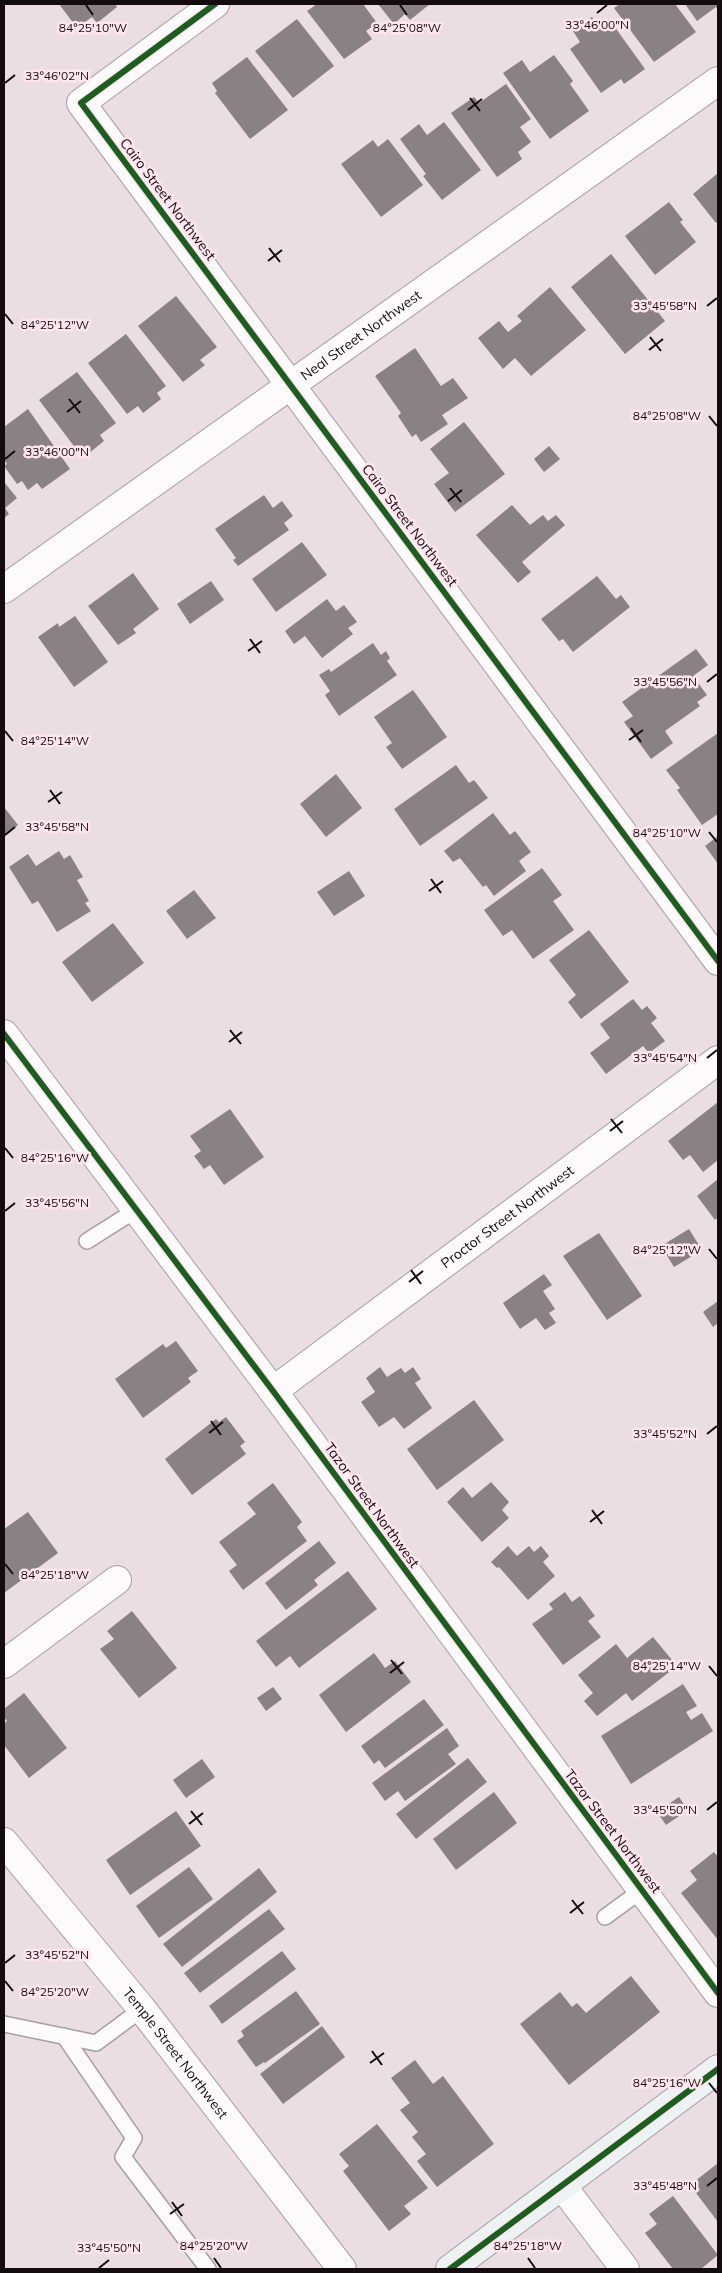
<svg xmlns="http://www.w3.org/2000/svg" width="722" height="2273" viewBox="0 0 722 2273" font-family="Mulish,sans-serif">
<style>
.building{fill:#8a8184}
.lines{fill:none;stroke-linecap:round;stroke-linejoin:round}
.service-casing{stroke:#a79ea1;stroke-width:18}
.minor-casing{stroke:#a79ea1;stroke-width:30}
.secondary-casing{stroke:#a79ea1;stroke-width:30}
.service{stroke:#fcfafb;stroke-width:15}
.minor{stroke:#fcfafb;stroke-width:28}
.secondary{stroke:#edf2f3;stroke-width:28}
.cycleway-casing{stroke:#fee5ee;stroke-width:9}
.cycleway{stroke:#1b5e20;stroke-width:6}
.ticks{fill:none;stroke:#130b0e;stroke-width:2}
.labels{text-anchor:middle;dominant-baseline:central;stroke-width:5;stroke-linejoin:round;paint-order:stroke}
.street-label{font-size:14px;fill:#130b0e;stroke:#fee5ee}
.ticks-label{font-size:12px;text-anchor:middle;fill:#130b0e;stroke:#fee5ee;stroke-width:5;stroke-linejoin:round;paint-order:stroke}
</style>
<rect width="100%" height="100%" fill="#eadee2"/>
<g class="building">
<path d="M59,4H115L117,7L97,23L92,17L77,28Z"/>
<path d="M317,4H363L377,23L366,31L372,39L344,59L307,11Z"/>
<path d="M378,4H430L410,20L405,14L394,24Z"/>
<path d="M620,4H675L696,32L654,62L614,8Z"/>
<path d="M685,4H718V10L716,7L697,21Z"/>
<path d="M592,17L598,26L609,19L645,69L624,84L621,79L601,93L570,49L580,42L573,31Z"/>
<path d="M297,19L334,66L293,98L255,51Z"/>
<path d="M554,55L573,81L570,84L589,111L550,139L503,73L522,60L530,72Z"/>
<path d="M247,57L288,110L250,139L215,93L217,91L212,83Z"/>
<path d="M506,84L531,119L520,127L531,142L518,152L522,159L497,177L451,113L474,97L479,103Z"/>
<path d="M444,122L481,170L442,200L423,176L426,174L400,139L419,124L427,135Z"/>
<path d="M388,139L423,185L381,217L341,164L373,140L378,147Z"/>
<path d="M718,173V221L716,223L693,194Z"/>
<path d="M669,202L683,220L680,222L696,242L655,275L625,236Z"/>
<path d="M611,254L665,321L625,354L571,287Z"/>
<path d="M550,287L586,330L531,376L515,358L503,369L478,338L499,321L508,332L522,321L517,316Z"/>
<path d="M176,296L217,347L200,360L205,365L183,382L138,326Z"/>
<path d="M126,334L166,386L157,393L161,399L143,413L138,406L127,414L88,363Z"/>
<path d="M415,348L441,386L453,378L468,398L442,415L448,424L421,442L416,434L412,437L398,416L401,413L375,376Z"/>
<path d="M77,372L116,423L100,435L104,441L83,458L39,400Z"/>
<path d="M28,409L70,469L42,489L37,483L28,490L22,481L17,484L4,466L7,464L4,460V427Z"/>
<path d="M464,422L505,474L455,512L434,484L449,473L430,449Z"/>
<path d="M549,446L560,459L544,472L534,459Z"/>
<path d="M4,482L17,498L5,508L9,514L4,518Z"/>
<path d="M264,495L273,508L282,501L293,516L284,523L289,530L238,566L233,560L236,558L215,529Z"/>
<path d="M512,505L530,525L543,515L548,521L556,515L565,525L522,562L531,572L518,583L476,535Z"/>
<path d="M302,542L327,575L276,612L252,579Z"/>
<path d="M133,573L159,609L133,629L136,633L118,645L88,606Z"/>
<path d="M597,576L616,599L621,595L630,607L573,652L563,639L559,641L541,619Z"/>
<path d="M211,581L224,600L190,624L177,604Z"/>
<path d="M327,599L336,611L344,605L357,622L348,628L353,634L322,658L305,636L294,644L285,631Z"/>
<path d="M75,616L108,662L74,687L38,637L58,623L59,627Z"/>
<path d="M373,643L381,655L386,651L390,658L387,661L397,675L339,716L325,695L330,691L319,675L329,669L331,672Z"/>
<path d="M696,649L708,665L693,676L707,695L697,702L700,706L665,731L673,743L651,759L624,722L633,716L622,702Z"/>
<path d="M413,690L447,737L402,769L386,747L392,743L374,717Z"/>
<path d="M718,733V814L702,825L677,790L680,788L666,770Z"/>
<path d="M456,765L469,783L474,780L488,798L420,846L394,809Z"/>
<path d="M336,774L362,808L326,837L300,804Z"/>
<path d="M4,807L18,825L4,837Z"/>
<path d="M493,813L510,835L515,831L531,852L519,861L526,871L494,896L486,885L483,887L460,858L453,862L444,851Z"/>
<path d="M718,836V864L705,846Z"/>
<path d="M59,851L64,859L70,855L83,877L77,880L89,901L85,903L91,911L57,932L38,901L32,904L9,867L28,854L36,866Z"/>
<path d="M542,868L562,895L553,901L574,930L533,959L512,930L503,936L484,910Z"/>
<path d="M349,871L365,896L334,916L317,892Z"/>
<path d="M194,890L216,918L187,939L166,911Z"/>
<path d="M113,923L144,963L92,1002L62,962Z"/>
<path d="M589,930L629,982L581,1019L568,1002L576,995L549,960Z"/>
<path d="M633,999L642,1010L647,1006L657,1018L651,1023L665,1041L649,1053L643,1046L606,1074L590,1053L610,1038L600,1024Z"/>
<path d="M718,1102V1160L703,1172L690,1155L683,1160L668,1141Z"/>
<path d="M230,1109L264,1157L224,1185L210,1165L204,1169L194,1156L201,1151L190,1136Z"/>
<path d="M718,1179V1217L715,1220L697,1196Z"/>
<path d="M689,1229L702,1250L674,1267L661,1246Z"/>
<path d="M599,1233L642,1296L607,1320L563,1256Z"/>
<path d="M544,1274L552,1285L543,1291L555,1309L549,1313L556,1323L545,1330L536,1318L520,1329L503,1303Z"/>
<path d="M718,1301V1323L713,1327L703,1312Z"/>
<path d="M176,1341L198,1371L188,1378L191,1382L143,1418L115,1379L163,1344L166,1348Z"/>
<path d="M380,1367L387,1377L401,1368L405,1373L413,1367L421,1379L415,1383L432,1408L404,1429L394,1417L379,1427L361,1402L375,1392L366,1378Z"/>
<path d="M474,1400L504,1440L437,1490L407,1449Z"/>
<path d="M226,1417L245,1442L240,1446L246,1454L192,1495L165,1459L216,1419L219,1422Z"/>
<path d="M491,1482L509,1502L502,1510L509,1518L482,1542L447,1502L463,1487L472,1498Z"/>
<path d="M273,1483L302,1522L297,1527L307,1541L243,1590L229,1571L237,1565L219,1542L256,1514L247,1503Z"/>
<path d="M28,1512L58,1553L4,1593V1529Z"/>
<path d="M319,1541L336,1563L314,1580L318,1585L286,1610L265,1583Z"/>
<path d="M508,1546L517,1556L529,1546L534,1552L541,1546L549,1556L543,1562L555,1576L528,1600L499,1567L497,1568L491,1562Z"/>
<path d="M348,1571L377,1609L299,1668L290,1656L276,1667L256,1641Z"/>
<path d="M565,1592L572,1602L580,1596L595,1616L588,1621L601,1637L563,1665L532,1624L553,1609L549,1604Z"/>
<path d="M132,1611L177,1668L139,1698L100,1649L114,1639L107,1631Z"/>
<path d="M653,1637L677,1666L632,1701L626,1693L597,1716L584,1701L593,1693L578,1675L616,1644L627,1658Z"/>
<path d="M374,1653L385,1668L395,1661L411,1682L346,1732L319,1695Z"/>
<path d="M683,1684L697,1706L686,1712L691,1720L702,1713L713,1731L631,1784L601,1736Z"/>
<path d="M273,1687L282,1699L266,1711L257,1698Z"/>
<path d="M24,1693L67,1748L29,1778L4,1745V1724L7,1721L4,1717V1709Z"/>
<path d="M424,1699L444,1725L385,1768L379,1760L374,1764L361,1746Z"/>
<path d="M447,1728L459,1746L448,1754L456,1764L405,1801L398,1791L385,1801L372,1783Z"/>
<path d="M468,1758L487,1782L416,1839L396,1814Z"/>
<path d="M202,1759L215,1777L186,1798L173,1780Z"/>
<path d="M494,1792L517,1823L456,1870L433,1839Z"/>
<path d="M679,1797L688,1810L666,1825L657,1812Z"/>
<path d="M176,1811L201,1846L130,1895L106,1860Z"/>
<path d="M714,1852L718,1857V1940L681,1893L697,1880L690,1871Z"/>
<path d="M189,1867L213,1899L159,1938L136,1906Z"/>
<path d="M259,1868L277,1892L182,1967L163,1944Z"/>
<path d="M269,1909L285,1929L200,1993L184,1973Z"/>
<path d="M282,1951L296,1969L222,2024L209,2006Z"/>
<path d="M631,1976L660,2012L569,2085L520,2024L560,1992L572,2007L577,2003L586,2013Z"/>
<path d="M296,1991L320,2024L265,2063L264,2062L256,2067L237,2041L244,2036L241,2031Z"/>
<path d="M322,2026L345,2057L283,2104L260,2074Z"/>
<path d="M415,2060L433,2084L443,2076L494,2144L437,2187L417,2161L426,2154L412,2137L418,2132L400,2110L410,2103L391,2078Z"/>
<path d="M377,2124L428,2188L404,2206L411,2214L389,2231L343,2171L349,2166L339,2154Z"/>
<path d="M718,2163V2222L696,2193L700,2190L694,2182Z"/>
<path d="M673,2196L718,2255L701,2269H673L645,2233L657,2224L649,2214Z"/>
</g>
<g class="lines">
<g class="service-casing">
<g id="service">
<path d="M87,1241L136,1210"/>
<path d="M605,1917L642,1890"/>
<path d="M4,2024L96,2043L142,2009"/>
<path d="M64,2036L134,2138L123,2157L208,2269"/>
</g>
</g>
<g class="minor-casing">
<g id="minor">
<path d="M215,4L81,103L718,961"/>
<path id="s1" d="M4,589L718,81"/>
<path d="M4,1034L273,1391L718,1993"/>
<path id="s2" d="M273,1391L718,1060"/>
<path d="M4,1664L117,1580"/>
<path id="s3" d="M4,1842L142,2009L342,2269"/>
<path d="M562,2186L625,2269"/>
</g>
</g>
<g class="secondary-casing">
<path id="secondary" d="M450,2269L718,2069"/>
</g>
<use href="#service" class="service"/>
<use href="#minor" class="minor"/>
<use href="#secondary" class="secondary"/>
<g class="cycleway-casing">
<g id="cycleway">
<path d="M215,4L81,103L718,961"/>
<path d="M4,1034L273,1391L718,1993"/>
<path d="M450,2269L718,2069"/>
</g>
</g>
<use href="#cycleway" class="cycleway"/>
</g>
<path class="ticks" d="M86,5L93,15M400,5L407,15M597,13L607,5M5,83L15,75M470,98L480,111M468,110L482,99M269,248L280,262M268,261L282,250M707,306L717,298M5,314L13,324M650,337L661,351M649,350L663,339M69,399L80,413M67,412L81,401M709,416L717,426M5,459L15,451M450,488L461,502M448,501L462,490M250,639L260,653M248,651L262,641M707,682L717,674M631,728L641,742M5,731L13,741M629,740L643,730M50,790L60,804M48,802L62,792M709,832L717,842M5,835L15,827M431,879L441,893M429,891L443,881M230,1030L241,1044M229,1042L242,1032M707,1058L717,1050M611,1119L622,1133M610,1131L623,1121M5,1148L13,1158M5,1211L15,1203M709,1249L717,1259M411,1270L421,1284M409,1282L423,1271M211,1421L221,1435M209,1433L223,1422M707,1434L717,1426M592,1510L602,1524M590,1522L604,1511M5,1564L13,1574M391,1660L402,1674M709,1666L717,1676M390,1673L404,1662M707,1810L717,1802M191,1811L202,1825M189,1824L203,1813M572,1900L583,1914M570,1913L584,1902M5,1963L15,1955M5,1981L13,1991M372,2051L382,2065M370,2063L384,2053M709,2083L717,2093M707,2186L717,2178M172,2202L182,2216M170,2214L184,2204M214,2258L221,2268M528,2258L535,2268M99,2268L109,2260"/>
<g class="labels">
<g class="street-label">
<text transform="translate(168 199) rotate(53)">Cairo Street Northwest</text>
<text stroke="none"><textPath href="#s1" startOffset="438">Neal Street Northwest</textPath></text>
<text transform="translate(410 525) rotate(53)">Cairo Street Northwest</text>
<text stroke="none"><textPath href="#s2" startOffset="292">Proctor Street Northwest</textPath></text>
<text transform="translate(372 1505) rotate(54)">Tazor Street Northwest</text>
<text transform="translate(613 1831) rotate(53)">Tazor Street Northwest</text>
<text stroke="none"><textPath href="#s3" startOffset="272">Temple Street Northwest</textPath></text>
</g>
</g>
<g class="ticks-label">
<text x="597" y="29">33°46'00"N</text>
<text x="93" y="32">84°25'10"W</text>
<text x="407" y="32">84°25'08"W</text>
<text x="57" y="80">33°46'02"N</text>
<text x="665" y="310">33°45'58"N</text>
<text x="55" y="329">84°25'12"W</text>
<text x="667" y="420">84°25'08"W</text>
<text x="57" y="456">33°46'00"N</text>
<text x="665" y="686">33°45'56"N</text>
<text x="55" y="745">84°25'14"W</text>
<text x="57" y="831">33°45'58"N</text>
<text x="667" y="837">84°25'10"W</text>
<text x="665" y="1062">33°45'54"N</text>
<text x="55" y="1162">84°25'16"W</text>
<text x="57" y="1207">33°45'56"N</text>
<text x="667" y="1254">84°25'12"W</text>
<text x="665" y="1438">33°45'52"N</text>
<text x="55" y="1579">84°25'18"W</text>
<text x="667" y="1670">84°25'14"W</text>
<text x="665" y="1814">33°45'50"N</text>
<text x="57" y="1959">33°45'52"N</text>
<text x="55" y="1996">84°25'20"W</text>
<text x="667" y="2087">84°25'16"W</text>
<text x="665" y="2190">33°45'48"N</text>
<text x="214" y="2250">84°25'20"W</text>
<text x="528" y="2250">84°25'18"W</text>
<text x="109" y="2252">33°45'50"N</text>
</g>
<rect width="722" height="2273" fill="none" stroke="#130b0e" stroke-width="10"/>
</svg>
